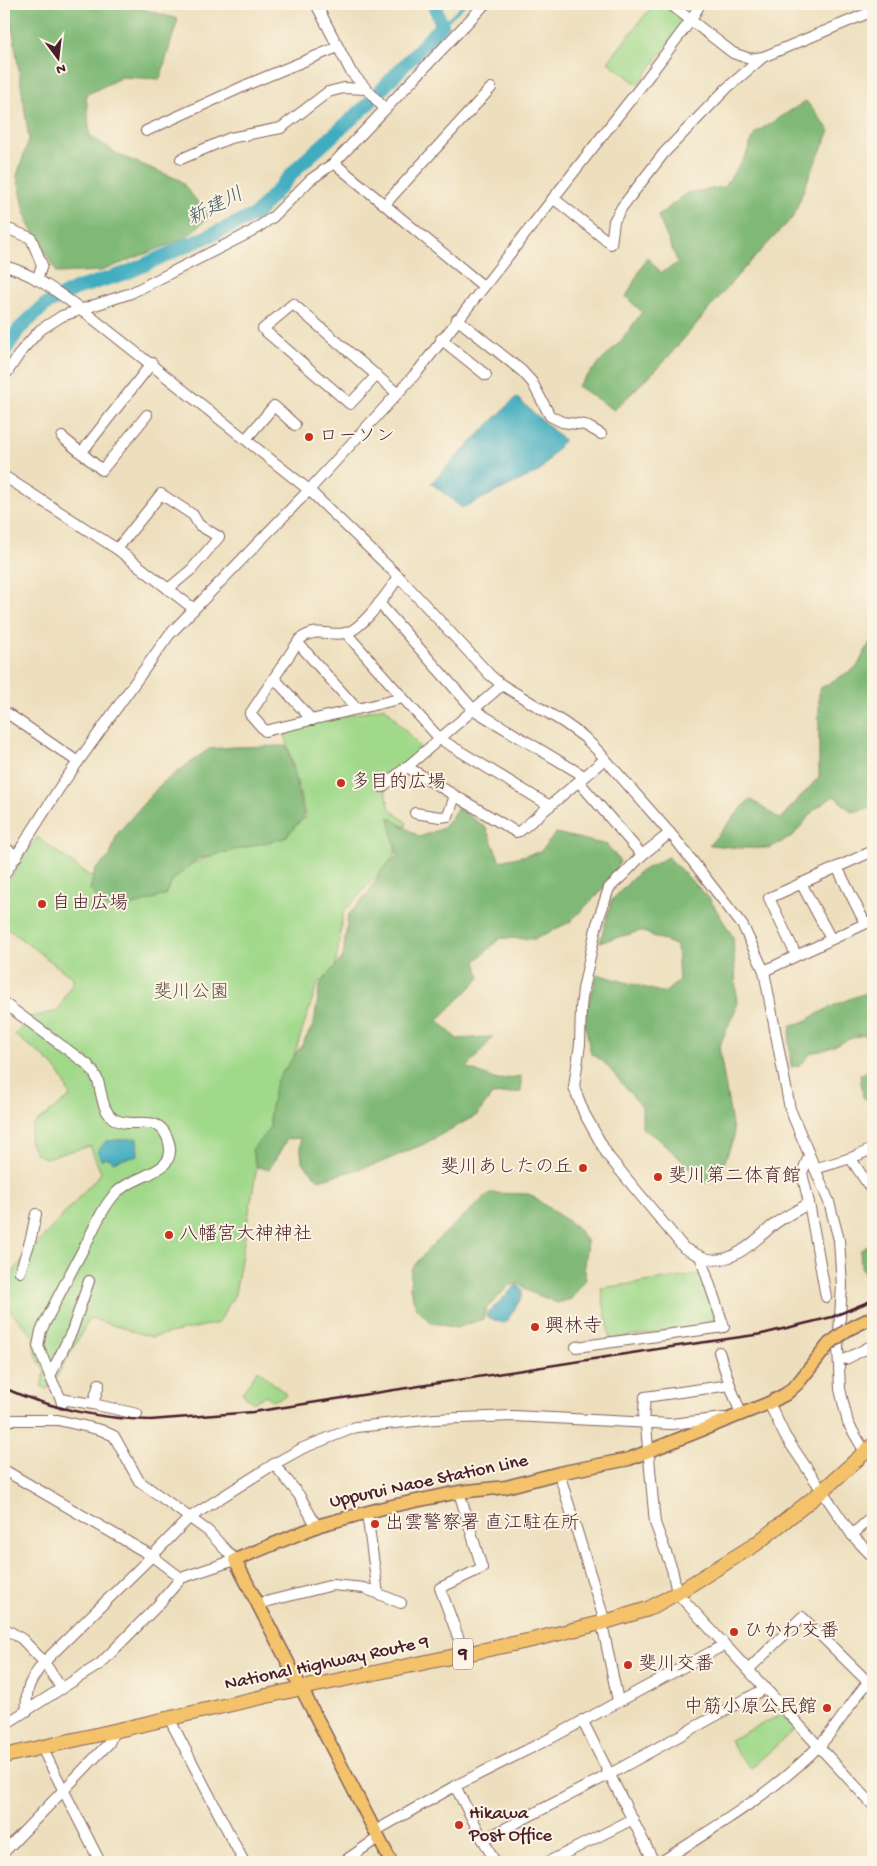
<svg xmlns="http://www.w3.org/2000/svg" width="877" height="1866" viewBox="0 0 877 1866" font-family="'Gochi Hand','Klee One',sans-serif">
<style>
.green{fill:#a1d98b;stroke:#767c5b}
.forest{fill:#80b977;stroke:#656c51}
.water{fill:#40acbf;stroke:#456675}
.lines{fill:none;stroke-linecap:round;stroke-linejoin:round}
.stream{stroke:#40acbf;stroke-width:2.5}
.river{stroke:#40acbf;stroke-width:14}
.minor-casing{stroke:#83625e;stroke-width:12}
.major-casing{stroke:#83625e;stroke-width:15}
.highway-casing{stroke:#83625e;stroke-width:16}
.minor{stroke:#fff;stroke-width:10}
.major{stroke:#f3c26a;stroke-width:12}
.highway{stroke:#f3c26a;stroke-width:14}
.rail{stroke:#4a1f2b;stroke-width:2.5}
.major-bridge-casing{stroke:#83625e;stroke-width:15;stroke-linecap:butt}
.major-bridge{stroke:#f3c26a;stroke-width:12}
.poi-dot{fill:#c8321e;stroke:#fcf5e5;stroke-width:2}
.labels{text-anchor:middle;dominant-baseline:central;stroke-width:4;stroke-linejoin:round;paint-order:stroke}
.shield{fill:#fcf5e5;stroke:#7f5f63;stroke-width:1}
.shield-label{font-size:18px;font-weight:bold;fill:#4a1f2b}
.poi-label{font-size:19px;fill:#4a1f2b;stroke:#fcf5e5;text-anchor:start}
.park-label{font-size:19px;fill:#604e43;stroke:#fcf5e5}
.street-label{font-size:19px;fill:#4a1f2b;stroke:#fcf5e5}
.water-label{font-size:20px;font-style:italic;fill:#465766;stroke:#fcf5e5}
</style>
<rect width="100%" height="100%" fill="#fcf5e5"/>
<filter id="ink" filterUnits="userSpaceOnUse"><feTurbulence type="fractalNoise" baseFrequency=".02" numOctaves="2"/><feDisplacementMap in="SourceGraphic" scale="10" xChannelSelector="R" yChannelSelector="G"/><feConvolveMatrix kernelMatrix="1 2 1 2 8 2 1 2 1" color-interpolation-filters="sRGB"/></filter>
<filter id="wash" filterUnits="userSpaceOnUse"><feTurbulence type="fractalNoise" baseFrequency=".0096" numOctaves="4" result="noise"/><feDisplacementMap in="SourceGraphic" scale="20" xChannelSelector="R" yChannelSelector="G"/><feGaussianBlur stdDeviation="1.12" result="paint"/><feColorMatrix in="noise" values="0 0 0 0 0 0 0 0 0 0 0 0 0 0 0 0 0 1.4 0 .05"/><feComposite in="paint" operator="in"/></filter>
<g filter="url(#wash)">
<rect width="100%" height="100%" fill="#eddfbd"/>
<g class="green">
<path d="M654,4H663L685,21L638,85L608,62Z"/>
<path d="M385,707L422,750L383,782L390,809L407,823L392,859L343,913L334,977L318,982L256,1172L235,1294L218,1323L151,1337L90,1318L51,1387L46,1389L41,1386L45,1372C39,1361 32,1350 34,1337L4,1304V1287L18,1265L101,1173L90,1146L45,1158L35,1153L29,1140L33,1125L70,1097C60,1064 41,1055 15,1035L30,1017L58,1011L74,979L4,926V888L37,837L88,875L124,891L306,818L284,730Z"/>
<path d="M702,1274L719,1320L715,1325L610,1339L601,1288Z"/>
<path d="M258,1370L287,1395L273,1401L266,1395L253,1403L242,1393Z"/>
<path d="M782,1714L796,1728L751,1768L737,1753L730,1740Z"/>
</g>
<g class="forest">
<path d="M9,4H125L178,19L160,79L122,77L86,95L90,136L121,156L180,180L209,216L186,238L101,271L57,273L27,220L17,176L29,139Z"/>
<path d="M806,101L830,131L812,169L793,217L738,275L663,363L614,410L577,386L621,341L642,312L626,297L647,257L661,273L678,263L658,216L687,193L724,187L746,155L755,133Z"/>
<path d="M870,642H873V807L852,812L834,796L814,810L792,837L769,848H742L709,845L750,799L780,819L819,777V689L857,667Z"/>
<path d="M287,746L304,817L285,838L197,859L173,880L165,895L132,906L106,907L90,890L95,870L110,856L117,834L160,785L191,762L209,749L234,747Z"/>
<path d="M458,808L486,828L500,861L540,852L556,833L607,845L620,861L609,883L570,922L535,939L500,938L476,961L480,978L438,1020L457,1039L493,1037L467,1068L497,1080L521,1076V1092L492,1095L477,1115L424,1144L377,1164L319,1180L302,1162L300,1138L287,1139L269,1170L256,1166L252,1150L270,1127V1112L276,1081L302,1045L314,1024L320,984L343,957L348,915L367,895L383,868L397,856L389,817L420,837L443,828Z"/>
<path d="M668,857L709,898L733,937L737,1006L719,1047L734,1137L719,1177L706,1183L661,1141L642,1128V1107L603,1061L591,1054L584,1019L597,974L664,993L679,981L677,946L641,931L600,942L612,900L639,872Z"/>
<path d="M870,992L873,995V1039L870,1035C848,1034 834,1051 813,1052L799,1066L791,1067L789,1042L791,1025C805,1023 810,1018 823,1011C838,1003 853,997 870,992Z"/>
<path d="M873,1068V1099L869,1101L863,1097L860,1075Z"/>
<path d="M489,1193L529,1194L576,1227L587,1242L584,1265L586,1279L571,1299L557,1303L526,1290L521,1284L510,1285L487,1308L483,1319L456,1328L431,1322L416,1308L410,1288L411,1269L432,1245Z"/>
<path d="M873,1241V1279C859,1274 861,1264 860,1251Z"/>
</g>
<g class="water">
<path d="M516,397L564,440L540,471L462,508L431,483Z"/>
<path d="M137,1138L138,1155L113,1162L111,1159L105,1158L102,1161L97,1152L106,1141Z"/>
<path d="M515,1286H519L522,1289V1297L507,1321L503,1323L487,1317L486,1315Z"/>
</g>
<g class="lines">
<g class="stream">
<path d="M442,25L465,4"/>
<path d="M4,1766V1765"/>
</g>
<path class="river" d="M4,352L19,329L45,305L75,289L126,273L255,215L300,165L366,106L442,25L434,4"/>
</g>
</g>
<g filter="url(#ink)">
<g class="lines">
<g class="minor-casing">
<g id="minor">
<path d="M316,4L351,72L385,109"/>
<path d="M670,4L733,53L750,59L763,57L873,11"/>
<path d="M146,131L251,83L338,47"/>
<path d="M181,159L230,138L281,128L328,92L344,88L366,89"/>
<path d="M334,163L483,286"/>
<path d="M553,198L611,244L614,221L622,207L664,153L727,88L763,57"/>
<path d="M385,204L491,88"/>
<path d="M4,230H11L31,238L42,265L37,280"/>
<path d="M4,266C33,273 57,292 81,309L309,490L399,577L490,675L502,685L563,722L584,737L599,752L676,840L743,926L764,971L790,1109L829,1202L839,1240L842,1286L838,1347L840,1389L848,1423L865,1452"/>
<path d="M457,319L522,371L532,382L550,416L562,422L585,425L601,434"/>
<path d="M441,339L486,375"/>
<path d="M377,375L350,404L263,329L293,304L397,393"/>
<path d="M4,377L22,350L40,330L62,316L131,293L251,232L273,217L310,180L334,163L485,4"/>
<path d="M62,437L102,470L147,415"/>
<path d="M246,439L274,406L295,425"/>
<path d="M81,453L152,363"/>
<path d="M4,476L117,549L194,609"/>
<path d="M117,549L161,494L193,515L199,525L219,537L192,569L168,589"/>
<path d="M399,577C388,591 363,630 345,633C328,637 318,626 300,639L250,714L265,731L403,698L440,739L550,806"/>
<path d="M379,603L474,710L584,776"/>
<path d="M346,633L403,698"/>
<path d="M298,643L357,709"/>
<path d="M274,678L312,720"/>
<path d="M502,685L407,767L516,832L520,831L605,759"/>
<path d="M4,711L78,762"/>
<path d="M579,782L642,855"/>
<path d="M382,787L407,767"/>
<path d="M415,813L440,817L448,816L455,796"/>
<path d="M670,833L642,855L624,874L609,888L597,924L583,989L581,1008L580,1044L574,1087L584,1113L608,1156L684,1248C692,1252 700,1257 709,1259C733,1264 756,1240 772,1226C783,1217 797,1211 809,1203L802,1173L809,1156"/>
<path d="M4,847L17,856"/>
<path d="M837,867L865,923"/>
<path d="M4,875L60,787L169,635L309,490L418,371L642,85L691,20L700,4"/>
<path d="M801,883L831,939"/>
<path d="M796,955L769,898L873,851"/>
<path d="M764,971L873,920"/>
<path d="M4,1003L88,1065C92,1070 96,1075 98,1081C102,1094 102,1111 114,1119C131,1130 157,1112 167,1137C183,1175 133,1173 115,1194C103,1207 96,1224 88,1240C72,1270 56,1300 41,1331L38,1346L53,1383L61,1399L62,1404"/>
<path d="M851,1159L873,1192"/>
<path d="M815,1169C835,1162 855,1159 873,1148"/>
<path d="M809,1203L826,1297"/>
<path d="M20,1272L31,1238L36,1214"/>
<path d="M576,1347L724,1327L700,1256"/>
<path d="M719,1352L730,1385"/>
<path d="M846,1359L873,1345"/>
<path d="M50,1376L72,1331L89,1281"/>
<path d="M61,1399L93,1404L137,1414"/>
<path d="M769,1403L785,1436L852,1535L873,1516"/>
<path d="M93,1404L99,1384"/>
<path d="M741,1414L730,1385L645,1397L643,1422L646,1426L655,1523L672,1569L677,1593L873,1805"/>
<path d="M4,1423L11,1420H58L101,1430L114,1436L139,1481L208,1531L235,1560L181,1578L158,1605L100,1664L4,1725"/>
<path d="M274,1464L299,1495L317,1527"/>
<path d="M4,1470L152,1556L181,1578"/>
<path d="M559,1473L605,1622"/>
<path d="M459,1492L482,1568L440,1588L464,1653"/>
<path d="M367,1513L378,1594"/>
<path d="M852,1535L873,1557"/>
<path d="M257,1604L333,1585L364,1588L401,1603"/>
<path d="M602,1623L618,1701"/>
<path d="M4,1628L22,1639L44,1662L62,1689"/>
<path d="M748,1670L802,1617L868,1682"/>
<path d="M27,1711C25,1687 30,1681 44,1662L152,1556L189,1518L274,1464L303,1448L356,1427L435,1419L513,1416L671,1424L724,1418"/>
<path d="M169,1718L244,1862"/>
<path d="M582,1720L654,1862"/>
<path d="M42,1748L100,1862"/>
<path d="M455,1786L495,1862"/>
<path d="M375,1831L455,1786L553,1737L724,1645"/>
<path d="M483,1840L610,1774L766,1688"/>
<path d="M4,1852L109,1743L114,1731"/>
<path d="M343,1862L378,1838"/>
<path d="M548,1862L633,1819"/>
<path d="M661,1862C715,1827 771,1794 817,1748C839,1727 852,1698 873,1677"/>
</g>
</g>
<g class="major-casing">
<g id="major">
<path d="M847,1330L873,1317"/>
<path d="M391,1862L235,1560L320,1525L387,1507L459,1492L506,1487L559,1473L629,1459L769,1403L786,1394L798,1383L829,1344"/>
</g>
</g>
<g class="highway-casing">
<path id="highway" d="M4,1756L302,1688L532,1640L605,1622L648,1609L677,1593L756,1544L821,1492L873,1445"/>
</g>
<use href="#minor" class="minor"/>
<use href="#major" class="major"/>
<use href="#highway" class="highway"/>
<path class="rail" d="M4,1388C48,1408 101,1419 150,1420L253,1412L664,1348L762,1334L832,1317L873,1300"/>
<g class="major-bridge-casing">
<path id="major-bridge" d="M829,1344L847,1330"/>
</g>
<use href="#major-bridge" class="major-bridge"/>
</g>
</g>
<g class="poi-dot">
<circle cx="309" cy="437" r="5"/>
<circle cx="341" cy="783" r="5"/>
<circle cx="42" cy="904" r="5"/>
<circle cx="583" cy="1168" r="5"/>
<circle cx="658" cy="1177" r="5"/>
<circle cx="169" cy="1235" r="5"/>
<circle cx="535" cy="1327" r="5"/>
<circle cx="375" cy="1524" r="5"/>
<circle cx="734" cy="1632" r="5"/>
<circle cx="628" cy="1665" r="5"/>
<circle cx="827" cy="1708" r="5"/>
<circle cx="459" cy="1825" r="5"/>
</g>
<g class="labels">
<rect class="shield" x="453" y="1638.5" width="20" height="31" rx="4"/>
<g class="shield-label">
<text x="463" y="1654">9</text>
</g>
<g class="poi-label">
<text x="319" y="437">ローソン</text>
<text x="351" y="783">多目的広場</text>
<text x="52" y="904">自由広場</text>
<text x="573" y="1168" text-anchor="end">斐川あしたの丘</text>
<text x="668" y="1177">斐川第二体育館</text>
<text x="179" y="1235">八幡宮大神神社</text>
<text x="545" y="1327">興林寺</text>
<text x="385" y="1524">出雲警察署 直江駐在所</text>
<text x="744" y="1632">ひかわ交番</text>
<text x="638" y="1665">斐川交番</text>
<text x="817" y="1708" text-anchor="end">中筋小原公民館</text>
<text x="469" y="1814">Hikawa<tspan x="469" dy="22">Post Office</tspan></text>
</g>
<g class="park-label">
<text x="191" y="993">斐川公園</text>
</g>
<g class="street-label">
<text transform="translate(429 1482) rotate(-12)">Uppurui Naoe Station Line</text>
<text transform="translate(327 1664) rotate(-12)">National Highway Route 9</text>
</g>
<g class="water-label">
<text transform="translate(216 208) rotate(-27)">新建川</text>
</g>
</g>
<rect width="877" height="1866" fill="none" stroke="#fcf5e5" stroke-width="20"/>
<g transform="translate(58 58) rotate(165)" stroke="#fcf5e5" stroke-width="4" paint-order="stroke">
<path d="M0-4L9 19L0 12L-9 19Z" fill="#4a1f2b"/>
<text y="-8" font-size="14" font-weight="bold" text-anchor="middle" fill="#4a1f2b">N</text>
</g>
</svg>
